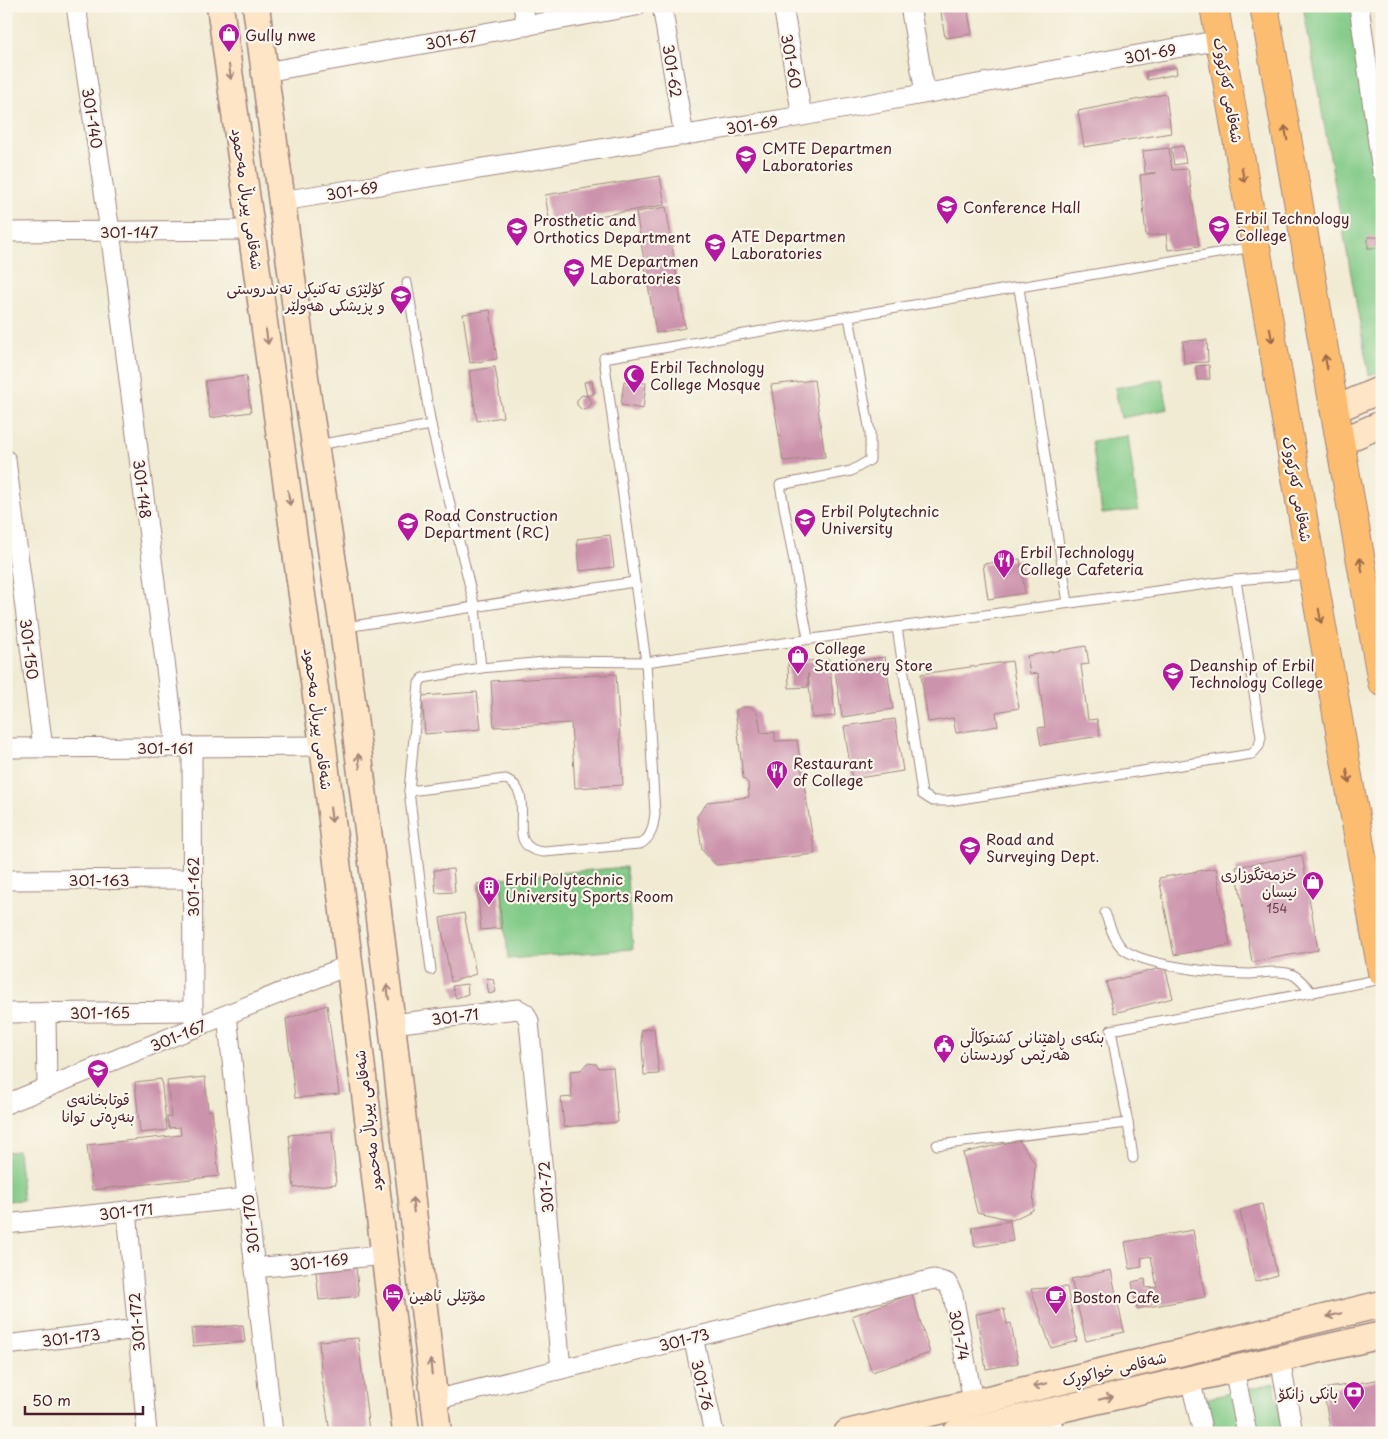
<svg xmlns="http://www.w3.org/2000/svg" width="1388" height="1439" viewBox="0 0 1388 1439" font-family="'Playpen Sans','Playpen Sans Arabic',sans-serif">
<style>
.green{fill:#82ca87;stroke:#667459}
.building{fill:#cc93ac}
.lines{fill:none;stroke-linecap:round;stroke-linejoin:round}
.lane-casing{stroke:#9e857f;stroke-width:11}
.street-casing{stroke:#9e857f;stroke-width:21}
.secondary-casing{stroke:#9e857f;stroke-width:29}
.highway-casing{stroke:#9e857f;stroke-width:30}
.lane{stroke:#fff;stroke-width:9}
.street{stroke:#fff;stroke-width:19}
.secondary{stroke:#fee5c5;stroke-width:26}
.highway{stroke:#fcbd6f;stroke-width:28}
.oneway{stroke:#a48278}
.oneway2{stroke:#9a664a}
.labels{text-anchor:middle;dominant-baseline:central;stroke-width:4.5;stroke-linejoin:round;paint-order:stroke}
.number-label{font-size:12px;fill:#6a3c4b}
.poi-label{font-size:15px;fill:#4a1f2b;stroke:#fbf7ec;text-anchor:start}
.street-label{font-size:15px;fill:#4a1f2b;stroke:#fbf7ec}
</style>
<rect width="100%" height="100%" fill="#fbf7ec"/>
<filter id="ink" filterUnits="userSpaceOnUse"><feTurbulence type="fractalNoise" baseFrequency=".02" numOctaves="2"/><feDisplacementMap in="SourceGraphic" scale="10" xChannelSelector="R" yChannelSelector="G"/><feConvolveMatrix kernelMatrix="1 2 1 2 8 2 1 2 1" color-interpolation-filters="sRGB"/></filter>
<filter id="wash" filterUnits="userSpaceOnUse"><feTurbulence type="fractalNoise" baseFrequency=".0096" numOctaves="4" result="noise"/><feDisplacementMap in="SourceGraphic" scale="20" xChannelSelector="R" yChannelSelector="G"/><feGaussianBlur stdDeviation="1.12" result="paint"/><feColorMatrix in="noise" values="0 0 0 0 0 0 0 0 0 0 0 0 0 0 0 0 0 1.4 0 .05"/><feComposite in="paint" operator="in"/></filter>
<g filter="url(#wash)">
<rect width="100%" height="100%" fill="#f1ebd3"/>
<g class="green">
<path d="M1303,6H1355L1382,187V371L1369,375Z"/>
<path d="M1162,379L1168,409L1121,418L1115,388Z"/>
<path d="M1128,436L1138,510L1102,514L1092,441Z"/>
<path d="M626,867L633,949L508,959L501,878Z"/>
<path d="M18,1151L23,1200L6,1201V1152Z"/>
<path d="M1274,1383L1284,1433H1212L1204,1399Z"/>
</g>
<g id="blocks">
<g class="building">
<path d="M940,6H967L972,34L945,38Z"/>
<path d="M1176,67L1177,74L1147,80L1146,72Z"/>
<path d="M1166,94L1171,133L1084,147L1078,111Z"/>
<path d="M1183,146L1186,163L1174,165L1171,148Z"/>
<path d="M1169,148L1172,170L1188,169L1199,246L1168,250L1166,234L1146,236L1140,175L1156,173H1145L1143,151Z"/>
<path d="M660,176L665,205L550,224L545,195Z"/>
<path d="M666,207L685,328L656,333L636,212Z"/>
<rect x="1368" y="237" width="10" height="11"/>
<path d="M490,310L497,359L470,363L463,314Z"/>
<path d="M1207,340L1208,362L1184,363L1183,341Z"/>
<path d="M1209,365L1210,379L1197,380L1196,366Z"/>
<path d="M495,367L503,417L477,421L469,371Z"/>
<path d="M246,376L251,412L210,418L205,381Z"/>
<path d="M814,380L825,457L783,461L771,385Z"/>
<path d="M592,381L594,394L587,396L592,403L587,409L582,410L577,405V400L582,395L587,396L584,382Z"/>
<path d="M624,381L646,383L643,409L621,405Z"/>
<path d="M610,535L614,567L580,571L577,539Z"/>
<path d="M1020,559L1025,593L988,599L983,564Z"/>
<path d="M1086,646L1089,664L1081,665L1088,720L1097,719L1100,736L1041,745L1038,728L1045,727L1038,673L1030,674L1027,656Z"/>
<path d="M885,657L893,709L842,717L834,664Z"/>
<path d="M829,659L835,716L812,718L808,673V687L789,688L788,663Z"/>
<path d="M1012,661L1019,708L996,712L998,726L956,733L953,718L928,722L921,674Z"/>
<path d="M616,674L623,785L575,788L571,723L494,727L491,681Z"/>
<path d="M477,692L481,729L425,734L422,696Z"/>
<path d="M743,707H751L758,714L761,733L775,732V741L797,740L815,854L716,865L702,850L697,816L708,802L749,797L748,783L743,778L736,715V710Z"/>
<path d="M895,719L903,771L852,779L844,726Z"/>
<path d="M1302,855L1318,950L1252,962L1236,867Z"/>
<path d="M1216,868L1230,945L1174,955L1159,878Z"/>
<path d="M453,869L455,892L436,893L434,870Z"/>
<path d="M498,882L502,928L481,930L477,884Z"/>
<path d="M464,913L476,974L451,982L440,918Z"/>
<path d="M1165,967L1173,998L1114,1013L1106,982Z"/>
<path d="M486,978L493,979L496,992L489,994Z"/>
<path d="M467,984L468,994L456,998L452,986Z"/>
<path d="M327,1005L339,1094L295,1098L286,1019Z"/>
<path d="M654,1028L659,1074L644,1075L641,1030Z"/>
<path d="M587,1063L596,1064L599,1068L613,1067L618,1122L564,1127L561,1098L572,1097L570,1071L581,1070Z"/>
<path d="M205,1077L208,1111L212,1110L219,1176L92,1190L87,1145L181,1135L180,1127L169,1128L167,1117H171L167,1081Z"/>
<path d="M161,1079L167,1130L140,1133L135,1082Z"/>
<path d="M332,1131L336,1184L294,1188L289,1135Z"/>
<path d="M1019,1140L1035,1163L1033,1210L1012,1220L977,1212L963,1153Z"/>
<path d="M1262,1204L1277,1275L1255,1282L1240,1210Z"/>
<path d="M1010,1221L1013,1241L975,1247L972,1227Z"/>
<path d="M1193,1230L1205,1297L1137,1309L1132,1282L1145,1279L1146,1288L1157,1287L1151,1256L1141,1258L1142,1267L1130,1269L1125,1242Z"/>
<path d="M356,1268L359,1296L319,1300L316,1272Z"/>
<path d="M1111,1270L1124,1332L1086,1341L1071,1279Z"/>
<path d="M1067,1287L1077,1341L1051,1348L1031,1289Z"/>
<path d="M912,1294L930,1353L872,1372L852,1316Z"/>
<path d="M1004,1309L1007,1324L1011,1323L1018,1363L986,1369L976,1314Z"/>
<path d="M243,1325L245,1342L193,1346L191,1329Z"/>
<path d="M358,1338L369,1431L330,1433L321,1372L319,1341Z"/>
<path d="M1382,1379V1433H1331L1323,1389Z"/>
</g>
</g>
</g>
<g filter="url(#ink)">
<use href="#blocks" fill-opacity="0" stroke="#9e857f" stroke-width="1"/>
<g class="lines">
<g class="lane-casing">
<g id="lane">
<path d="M1019,288L1068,603"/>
<path d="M431,425L475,608L481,668L423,678L419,683L409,791L506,779C541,795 499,848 544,852L640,844C652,838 653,826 655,814L646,662L604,358L1253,247"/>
<path d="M317,445L431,425L407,283"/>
<path d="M346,627L634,582"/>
<path d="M897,627L922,794L933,801H948L1252,754L1259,746L1261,737L1236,580"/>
<path d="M808,638L780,485L851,471L870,460V432L849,317"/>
<path d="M481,668L555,661L646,662L1236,580L1310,574"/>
<path d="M409,791L431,970"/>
<path d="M1105,913C1110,925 1113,939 1122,948C1142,966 1222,974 1250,974C1263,973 1284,969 1295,976C1301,980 1307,987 1312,993"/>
<path d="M1128,1123L1133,1158"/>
<path d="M937,1145L1128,1123L1111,1030L1382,979"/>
</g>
</g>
<g class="street-casing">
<g id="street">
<path d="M76,6L110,231L176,747"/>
<path d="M523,6L527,26"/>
<path d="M662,6L684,136"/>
<path d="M783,6L802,116"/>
<path d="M910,6L925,93"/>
<path d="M1359,6L1382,172"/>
<path d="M265,72L636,6"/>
<path d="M282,201L802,116L1220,40"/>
<path d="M6,232L252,230"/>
<path d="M6,460L43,748"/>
<path d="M192,747L193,1011L196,1028"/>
<path d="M6,748L323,746"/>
<path d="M6,880L191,879"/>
<path d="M46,1012L47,1088"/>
<path d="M6,1013L193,1011"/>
<path d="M227,1015L273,1433"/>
<path d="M392,1024L518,1009L525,1013L529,1021L561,1369"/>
<path d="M6,1104L349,965"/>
<path d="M127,1211L147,1433"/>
<path d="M6,1224L246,1198"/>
<path d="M255,1268L383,1255"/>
<path d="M693,1337L714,1433"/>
<path d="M6,1345L137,1329"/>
<path d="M1280,1358L1293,1433"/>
<path d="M1234,1369L1247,1433"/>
<path d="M1190,1379L1203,1433"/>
<path d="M434,1400L934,1279L947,1283L953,1295L973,1401"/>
<path d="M1049,1411L1054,1433"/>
</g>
</g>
<g class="secondary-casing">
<g id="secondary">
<path d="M220,6L323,746L406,1433"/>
<path d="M256,6L307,392L343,628L392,1024L438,1433"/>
<path d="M1334,410L1382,389"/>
<path d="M1340,442L1382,424"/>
<path d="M847,1433L1382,1304"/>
<path d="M956,1433L1382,1335"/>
</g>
</g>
<g class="highway-casing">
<g id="highway">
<path d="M1214,6L1382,972"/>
<path d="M1264,6L1382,682"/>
</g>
</g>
<use href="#lane" class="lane"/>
<use href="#street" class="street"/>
<use href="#secondary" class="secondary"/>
<use href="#highway" class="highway"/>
</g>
<defs><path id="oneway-shaft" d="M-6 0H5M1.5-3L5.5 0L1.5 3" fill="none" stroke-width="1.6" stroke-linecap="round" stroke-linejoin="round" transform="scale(1.25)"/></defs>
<g class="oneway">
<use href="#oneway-shaft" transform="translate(230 72) rotate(82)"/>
<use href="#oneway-shaft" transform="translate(267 337) rotate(82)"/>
<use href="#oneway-shaft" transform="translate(289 498) rotate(82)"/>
<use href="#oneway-shaft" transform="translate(359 761) rotate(-97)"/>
<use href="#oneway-shaft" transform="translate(331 815) rotate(83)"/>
<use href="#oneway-shaft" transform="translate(388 992) rotate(-97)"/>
<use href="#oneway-shaft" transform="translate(413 1205) rotate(-96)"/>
<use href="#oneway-shaft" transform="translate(1334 1315) rotate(167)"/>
<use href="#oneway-shaft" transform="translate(431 1367) rotate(-96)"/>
<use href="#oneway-shaft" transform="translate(1040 1385) rotate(167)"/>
<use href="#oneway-shaft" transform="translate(1106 1398) rotate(-13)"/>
</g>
<g class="oneway2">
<use href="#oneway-shaft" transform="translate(1286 133) rotate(-100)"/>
<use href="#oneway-shaft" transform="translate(1243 175) rotate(80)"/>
<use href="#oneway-shaft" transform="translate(1271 335) rotate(80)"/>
<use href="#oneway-shaft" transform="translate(1326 362) rotate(-100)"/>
<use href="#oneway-shaft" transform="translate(1361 565) rotate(-100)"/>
<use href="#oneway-shaft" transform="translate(1320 616) rotate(80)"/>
<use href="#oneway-shaft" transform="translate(1348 776) rotate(80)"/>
</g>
</g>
<defs>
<g id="shop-pin" transform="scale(1.125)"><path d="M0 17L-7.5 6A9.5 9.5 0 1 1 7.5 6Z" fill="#b5179e" stroke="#fbf7ec"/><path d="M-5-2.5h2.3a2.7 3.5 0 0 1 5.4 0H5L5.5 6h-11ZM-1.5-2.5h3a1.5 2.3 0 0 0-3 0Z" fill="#fff"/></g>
<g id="university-pin" transform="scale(1.125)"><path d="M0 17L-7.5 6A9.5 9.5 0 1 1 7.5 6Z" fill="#b5179e" stroke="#fbf7ec"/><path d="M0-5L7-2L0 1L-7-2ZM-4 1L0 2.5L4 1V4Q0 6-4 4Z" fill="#fff"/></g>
<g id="mosque-pin" transform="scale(1.125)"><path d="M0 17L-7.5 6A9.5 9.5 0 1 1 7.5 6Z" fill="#b5179e" stroke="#fbf7ec"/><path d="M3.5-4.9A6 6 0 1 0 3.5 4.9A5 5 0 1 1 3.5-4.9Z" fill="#fff"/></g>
<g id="restaurant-pin" transform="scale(1.125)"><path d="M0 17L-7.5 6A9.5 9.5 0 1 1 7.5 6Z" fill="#b5179e" stroke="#fbf7ec"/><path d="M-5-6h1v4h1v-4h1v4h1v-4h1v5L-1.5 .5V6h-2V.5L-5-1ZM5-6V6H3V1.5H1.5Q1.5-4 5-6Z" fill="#fff"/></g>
<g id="building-pin" transform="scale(1.125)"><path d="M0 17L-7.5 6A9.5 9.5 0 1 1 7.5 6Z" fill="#b5179e" stroke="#fbf7ec"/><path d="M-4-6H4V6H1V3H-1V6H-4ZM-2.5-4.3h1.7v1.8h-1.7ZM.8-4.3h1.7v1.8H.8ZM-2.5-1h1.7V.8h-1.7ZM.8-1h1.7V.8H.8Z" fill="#fff"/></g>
<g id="civic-pin" transform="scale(1.125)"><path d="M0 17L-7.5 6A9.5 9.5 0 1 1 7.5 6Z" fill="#b5179e" stroke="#fbf7ec"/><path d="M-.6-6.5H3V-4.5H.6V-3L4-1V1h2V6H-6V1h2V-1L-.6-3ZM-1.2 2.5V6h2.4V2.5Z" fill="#fff"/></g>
<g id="school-pin" transform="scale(1.125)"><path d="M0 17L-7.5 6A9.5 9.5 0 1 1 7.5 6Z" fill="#b5179e" stroke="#fbf7ec"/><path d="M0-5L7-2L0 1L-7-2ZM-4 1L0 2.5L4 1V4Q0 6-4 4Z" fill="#fff"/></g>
<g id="hotel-pin" transform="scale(1.125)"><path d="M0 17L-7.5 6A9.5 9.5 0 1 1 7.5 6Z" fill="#b5179e" stroke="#fbf7ec"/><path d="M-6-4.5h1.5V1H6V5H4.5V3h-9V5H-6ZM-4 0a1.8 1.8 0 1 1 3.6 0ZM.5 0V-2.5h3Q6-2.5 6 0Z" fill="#fff"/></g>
<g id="cafe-pin" transform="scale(1.125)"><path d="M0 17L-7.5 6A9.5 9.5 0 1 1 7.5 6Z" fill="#b5179e" stroke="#fbf7ec"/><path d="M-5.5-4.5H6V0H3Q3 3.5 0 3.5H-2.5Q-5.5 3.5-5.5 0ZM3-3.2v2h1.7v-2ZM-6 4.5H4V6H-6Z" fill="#fff"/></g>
<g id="bank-pin" transform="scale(1.125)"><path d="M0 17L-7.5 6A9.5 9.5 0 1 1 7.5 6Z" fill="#b5179e" stroke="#fbf7ec"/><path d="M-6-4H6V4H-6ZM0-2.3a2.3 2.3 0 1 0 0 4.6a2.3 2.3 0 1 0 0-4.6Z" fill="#fff"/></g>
</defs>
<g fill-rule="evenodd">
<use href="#shop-pin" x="229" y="34"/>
<use href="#university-pin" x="746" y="156"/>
<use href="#university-pin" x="947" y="206"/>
<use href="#university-pin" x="1219" y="226"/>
<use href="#university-pin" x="517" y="228"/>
<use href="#university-pin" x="715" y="244"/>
<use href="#university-pin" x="574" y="269"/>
<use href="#university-pin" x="401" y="296"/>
<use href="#mosque-pin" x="634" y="375"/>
<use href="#university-pin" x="805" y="519"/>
<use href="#university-pin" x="408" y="523"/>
<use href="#restaurant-pin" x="1004" y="560"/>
<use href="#shop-pin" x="798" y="656"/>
<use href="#university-pin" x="1173" y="673"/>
<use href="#restaurant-pin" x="777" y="771"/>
<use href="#university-pin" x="970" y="847"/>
<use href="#shop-pin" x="1313" y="882"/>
<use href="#building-pin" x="489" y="887"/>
<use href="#civic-pin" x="944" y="1045"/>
<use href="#school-pin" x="98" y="1070"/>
<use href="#hotel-pin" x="393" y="1294"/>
<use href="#cafe-pin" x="1056" y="1296"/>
<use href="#bank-pin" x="1354" y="1392"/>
</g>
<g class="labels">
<g class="number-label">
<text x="1277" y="908">154</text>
</g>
<g class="poi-label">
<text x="245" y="34">Gully nwe</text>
<text x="762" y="147">CMTE Departmen<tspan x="762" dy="17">Laboratories</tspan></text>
<text x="963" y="206">Conference Hall</text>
<text x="1235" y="217">Erbil Technology<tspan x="1235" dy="17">College</tspan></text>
<text x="533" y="219">Prosthetic and<tspan x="533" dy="17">Orthotics Department</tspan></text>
<text x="731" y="235">ATE Departmen<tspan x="731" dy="17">Laboratories</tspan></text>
<text x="590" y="260">ME Departmen<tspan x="590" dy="17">Laboratories</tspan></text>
<text x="385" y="287" text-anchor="end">کۆلێژی تەکنیکی تەندروستی<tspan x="385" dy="17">و پزیشکی هەولێر</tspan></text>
<text x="650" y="366">Erbil Technology<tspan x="650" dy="17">College Mosque</tspan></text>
<text x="821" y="510">Erbil Polytechnic<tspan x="821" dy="17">University</tspan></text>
<text x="424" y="514">Road Construction<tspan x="424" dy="17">Department (RC)</tspan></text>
<text x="1020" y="551">Erbil Technology<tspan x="1020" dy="17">College Cafeteria</tspan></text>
<text x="814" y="647">College<tspan x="814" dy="17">Stationery Store</tspan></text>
<text x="1189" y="664">Deanship of Erbil<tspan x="1189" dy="17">Technology College</tspan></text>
<text x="793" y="762">Restaurant<tspan x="793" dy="17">of College</tspan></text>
<text x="986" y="838">Road and<tspan x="986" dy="17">Surveying Dept.</tspan></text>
<text x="1297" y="873" text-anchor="end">خزمەتگوزاری<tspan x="1297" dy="17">نیسان</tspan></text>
<text x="505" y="878">Erbil Polytechnic<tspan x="505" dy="17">University Sports Room</tspan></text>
<text x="960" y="1036">بنکەی ڕاهێنانی کشتوکاڵی<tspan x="960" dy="17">هەرێمی کوردستان</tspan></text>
<text x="98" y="1098" text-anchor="middle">قوتابخانەی<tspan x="98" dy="17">بنەڕەتی توانا</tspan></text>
<text x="409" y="1294">مۆتێلی ئاهین</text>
<text x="1072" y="1296">Boston Cafe</text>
<text x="1338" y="1392" text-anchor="end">بانکی زانکۆ</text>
</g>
<g class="street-label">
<text transform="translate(451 39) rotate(-10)">301-67</text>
<text transform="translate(1150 53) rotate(-10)">301-69</text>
<text transform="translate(792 61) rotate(80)">301-60</text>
<text transform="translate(673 71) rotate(81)">301-62</text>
<text transform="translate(1229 90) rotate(80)">شەقامی کەرکووک</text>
<text transform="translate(93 118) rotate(81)">301-140</text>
<text transform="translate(752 124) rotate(-9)">301-69</text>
<text transform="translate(352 190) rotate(-9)">301-69</text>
<text transform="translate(248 199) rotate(82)">شەقامی پیرباڵ مەحمود</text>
<text x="129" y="231">301-147</text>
<text transform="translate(143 489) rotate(83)">301-148</text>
<text transform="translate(1298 489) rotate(80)">شەقامی کەرکووک</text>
<text transform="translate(30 649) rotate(83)">301-150</text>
<text transform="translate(319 719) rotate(83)">شەقامی پیرباڵ مەحمود</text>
<text x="165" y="747">301-161</text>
<text x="99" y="879">301-163</text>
<text transform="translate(192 887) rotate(-90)">301-162</text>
<text transform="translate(100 1012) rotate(-1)">301-165</text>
<text transform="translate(455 1016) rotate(-7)">301-71</text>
<text transform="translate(178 1035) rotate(-22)">301-167</text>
<text transform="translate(367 1121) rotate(-97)">شەقامی پیرباڵ مەحمود</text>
<text transform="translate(545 1187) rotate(-95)">301-72</text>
<text transform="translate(126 1211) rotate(-6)">301-171</text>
<text transform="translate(250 1224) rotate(-96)">301-170</text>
<text transform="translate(319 1261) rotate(-6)">301-169</text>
<text transform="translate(136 1322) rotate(-95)">301-172</text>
<text transform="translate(960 1335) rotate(79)">301-74</text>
<text transform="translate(71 1337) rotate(-7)">301-173</text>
<text transform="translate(684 1339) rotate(-14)">301-73</text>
<text transform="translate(1114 1368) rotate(-13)">شەقامی خواکوڕک</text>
<text transform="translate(703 1385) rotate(77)">301-76</text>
</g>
</g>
<rect width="1388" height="1439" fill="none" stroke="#fbf7ec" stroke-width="25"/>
<path d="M25 1406v8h118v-8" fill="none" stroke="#4a1f2b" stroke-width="2.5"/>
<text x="32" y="1406" font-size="15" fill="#4a1f2b" stroke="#fbf7ec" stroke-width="4" paint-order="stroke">50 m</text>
</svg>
